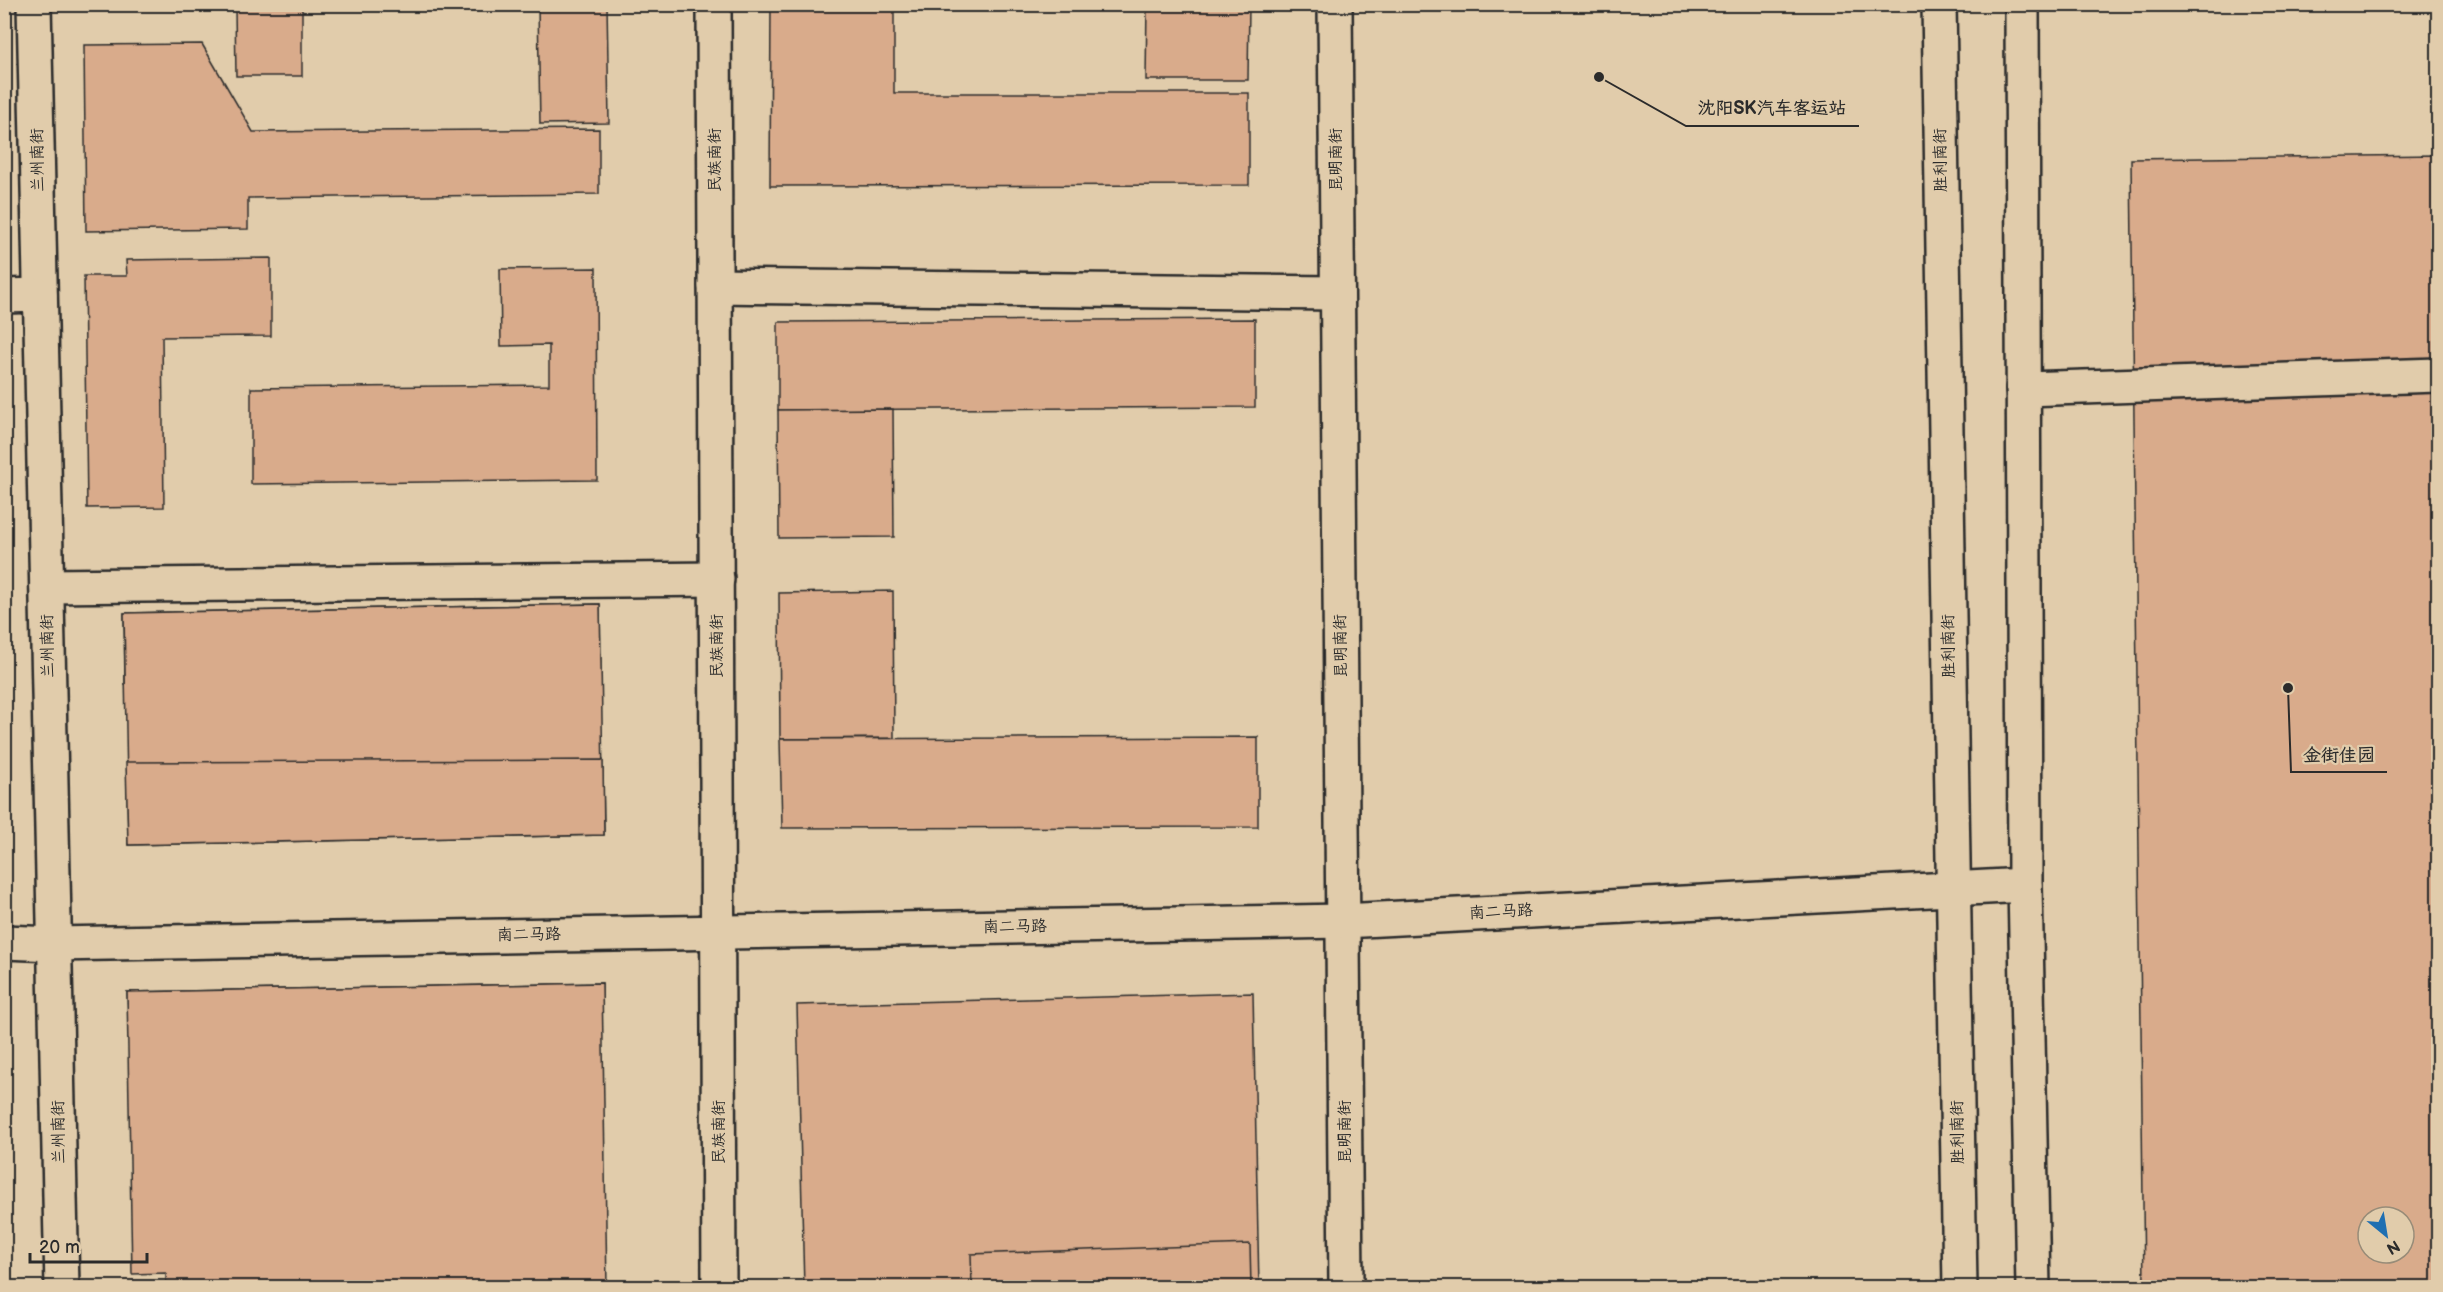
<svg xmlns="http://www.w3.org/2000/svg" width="2443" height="1292" viewBox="0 0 2443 1292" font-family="'Balsamiq Sans','LXGW WenKai TC',sans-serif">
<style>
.building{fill:#d9ab8b;stroke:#2b2b2b;stroke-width:1.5;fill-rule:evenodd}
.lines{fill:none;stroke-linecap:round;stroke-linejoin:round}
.minor-casing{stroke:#2b2b2b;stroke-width:38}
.secondary-casing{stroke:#2b2b2b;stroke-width:38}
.minor{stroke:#e1ccab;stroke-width:33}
.secondary{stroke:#e1ccab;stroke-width:33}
.labels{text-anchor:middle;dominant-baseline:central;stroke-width:4.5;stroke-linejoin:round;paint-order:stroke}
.street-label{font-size:16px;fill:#2b2b2b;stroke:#e1ccab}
.leader{fill:none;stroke:#2b2b2b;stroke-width:2}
.callout-dot{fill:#2b2b2b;stroke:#e1ccab;stroke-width:2}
.callout-label{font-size:18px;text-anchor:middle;font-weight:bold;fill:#2b2b2b;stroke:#e1ccab;stroke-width:4.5;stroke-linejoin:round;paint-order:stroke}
</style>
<rect width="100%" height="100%" fill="#e1ccab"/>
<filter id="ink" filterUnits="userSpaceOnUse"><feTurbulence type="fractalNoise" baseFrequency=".0167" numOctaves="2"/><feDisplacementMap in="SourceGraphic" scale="12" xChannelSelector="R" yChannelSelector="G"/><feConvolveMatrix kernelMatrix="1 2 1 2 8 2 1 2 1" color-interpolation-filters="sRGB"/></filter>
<g filter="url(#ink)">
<g class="building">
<path d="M95,4H302V76H236L235,8H95Z"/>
<path d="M342,4H445L342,6Z"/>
<path d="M538,4H607L609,123L540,124Z"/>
<path d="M771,4H894V93H1249V185L770,186Z"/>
<path d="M1147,4H1249L1248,80H1146Z"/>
<path d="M202,44L253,132L599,129V194L248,198V229L86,231L84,45Z"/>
<path d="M2438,155V1288H2144L2131,159ZM2368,1217H2404V1253H2368Z"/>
<path d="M4,172H7V240L4,241Z"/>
<path d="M271,258V336L162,337L164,507L87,508L84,276H127L126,260Z"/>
<path d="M596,268L597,480L251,484V388L549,385V345L501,346L500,269Z"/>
<path d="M1255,319V407L778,410V322Z"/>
<path d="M893,409L894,537L779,538L778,410Z"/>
<path d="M893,591L894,738L780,739L779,593Z"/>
<path d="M600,604L601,680L125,685L124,613Z"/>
<path d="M600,604L604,835L128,845L124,613Z"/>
<path d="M1258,737V827L782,828L780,739Z"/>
<path d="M603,760L604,835L128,845L126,762Z"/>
<path d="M602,983V1064L131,1073L127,992Z"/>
<path d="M602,983L607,1288H166V1273L132,1274L127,992Z"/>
<path d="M1253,993L1259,1288H804L797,1005Z"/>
<path d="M1250,1244L1251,1288H972L971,1254Z"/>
</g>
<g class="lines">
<g class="minor-casing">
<g id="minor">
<path d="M34,4L62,1288"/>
<path d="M714,4L719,1288"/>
<path d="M1335,4L1346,1288"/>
<path d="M715,286L1337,293"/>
<path d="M4,296L40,295"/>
<path d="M2023,389L2438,375"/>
<path d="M47,586L717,579"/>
<path d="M4,942L54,944L1343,921L2025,885"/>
</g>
</g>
<g class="secondary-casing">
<g id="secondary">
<path d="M1939,4L1960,1288"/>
<path d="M2022,4L2025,885L2033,1288"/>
</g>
</g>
<use href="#minor" class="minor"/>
<use href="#secondary" class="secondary"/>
</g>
</g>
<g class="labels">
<g class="street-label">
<text transform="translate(38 160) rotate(-91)">兰州南街</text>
<text transform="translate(715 160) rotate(-90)">民族南街</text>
<text transform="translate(1336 160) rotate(-90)">昆明南街</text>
<text transform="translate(1941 160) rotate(-91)">胜利南街</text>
<text transform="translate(48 646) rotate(-91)">兰州南街</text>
<text transform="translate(717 646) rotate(-90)">民族南街</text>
<text transform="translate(1341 646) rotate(-91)">昆明南街</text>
<text transform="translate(1949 646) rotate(-91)">胜利南街</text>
<text transform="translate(1501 912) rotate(-3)">南二马路</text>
<text transform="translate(1015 927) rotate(-1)">南二马路</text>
<text transform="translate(529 935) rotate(-1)">南二马路</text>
<text transform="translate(59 1132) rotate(-91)">兰州南街</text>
<text transform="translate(719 1132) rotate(-90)">民族南街</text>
<text transform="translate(1345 1132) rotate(-90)">昆明南街</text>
<text transform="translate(1958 1132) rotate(-91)">胜利南街</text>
</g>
</g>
<path class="leader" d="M1599 77L1686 126H1859M2288 688L2291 772H2387"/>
<g class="callout-dot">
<circle cx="1599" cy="77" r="6"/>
<circle cx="2288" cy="688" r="6"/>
</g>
<g class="callout-label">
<text x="1772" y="114">沈阳SK汽车客运站</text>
<text x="2339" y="761">金街佳园</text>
</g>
<rect width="2443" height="1292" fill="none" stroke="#e1ccab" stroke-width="24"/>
<rect x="12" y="12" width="2419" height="1268" fill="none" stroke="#2b2b2b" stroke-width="2" filter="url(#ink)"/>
<g transform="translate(2386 1235) rotate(150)"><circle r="28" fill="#e1ccab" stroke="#988c78" stroke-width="1.5"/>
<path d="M0-4.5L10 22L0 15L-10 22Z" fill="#1f6fb2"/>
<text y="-9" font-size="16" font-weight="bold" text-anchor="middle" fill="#2b2b2b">N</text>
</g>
<path d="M30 1253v9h117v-9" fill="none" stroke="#2b2b2b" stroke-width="3"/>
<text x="39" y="1253" font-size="18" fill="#2b2b2b" stroke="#e1ccab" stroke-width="4.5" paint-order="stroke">20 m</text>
</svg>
